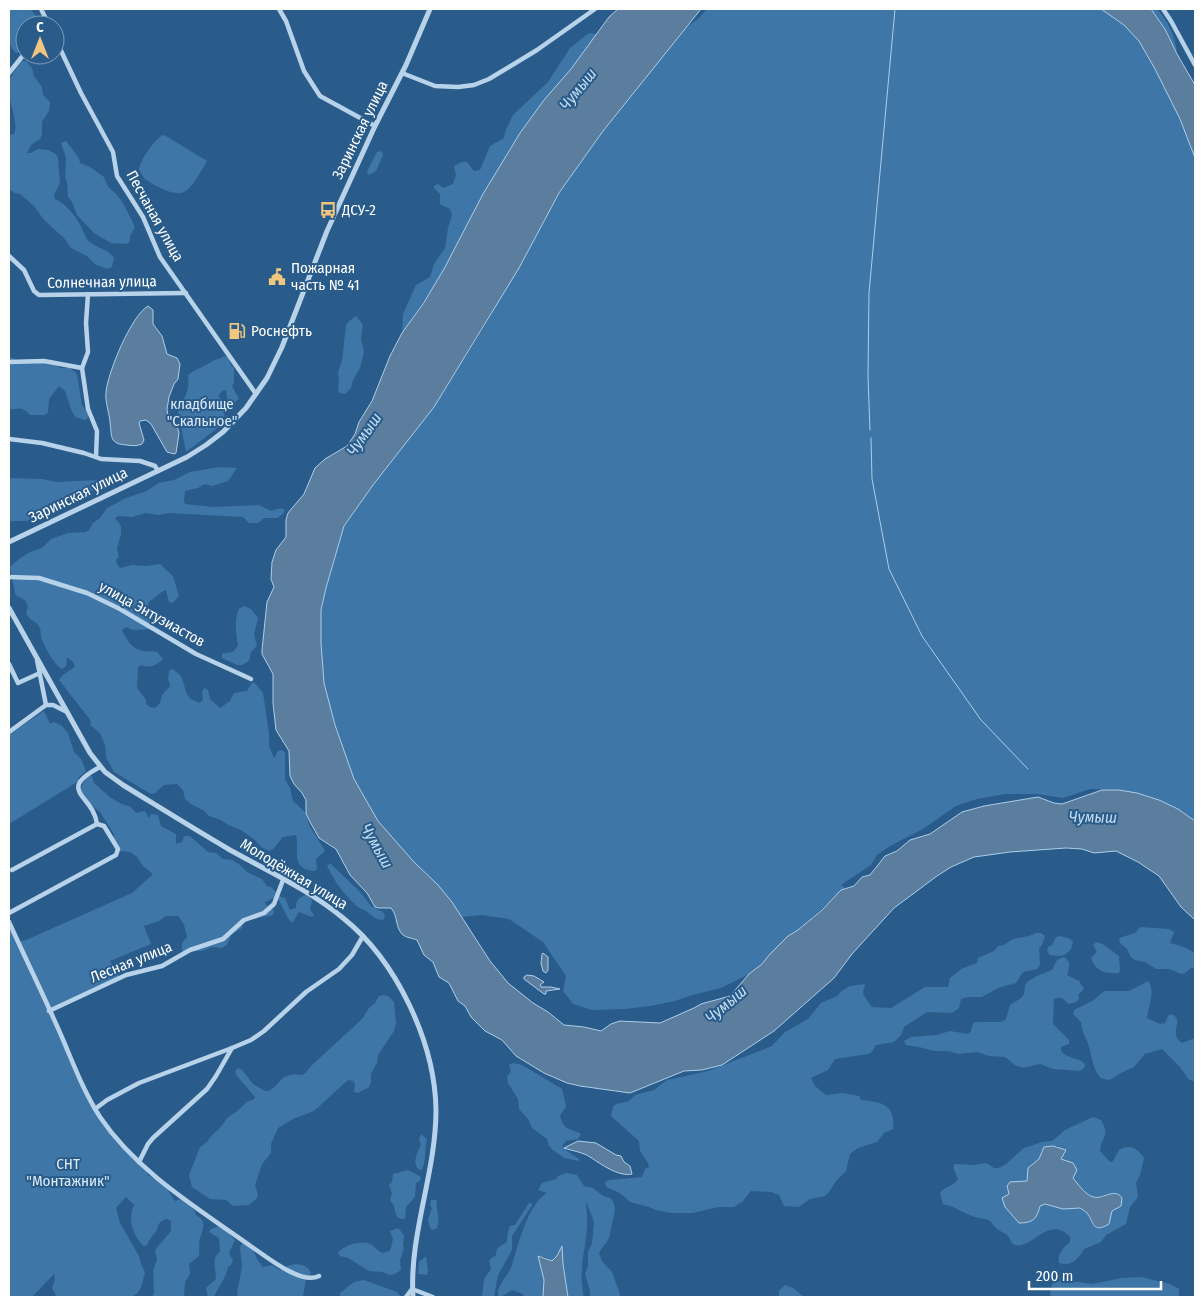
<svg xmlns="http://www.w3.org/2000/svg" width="1204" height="1306" viewBox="0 0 1204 1306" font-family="'Fira Sans Condensed',sans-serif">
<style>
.green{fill:#3e76a7;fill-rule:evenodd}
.water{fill:#5b7e9e;stroke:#acceea}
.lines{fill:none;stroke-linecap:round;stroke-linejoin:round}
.stream{stroke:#acceea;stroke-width:1}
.minor{stroke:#b8d3e9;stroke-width:4.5}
.tertiary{stroke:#b8d3e9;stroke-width:5}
.labels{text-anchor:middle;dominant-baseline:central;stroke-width:4;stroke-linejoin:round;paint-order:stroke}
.street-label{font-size:15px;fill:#fff;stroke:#295c8b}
.poi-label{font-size:15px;fill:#fff;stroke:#295c8b;text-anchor:start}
.park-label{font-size:15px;fill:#dcebf7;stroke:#295c8b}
.water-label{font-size:16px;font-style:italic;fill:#c3dcf1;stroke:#295c8b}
</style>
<rect width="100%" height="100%" fill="#295c8b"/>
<g class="green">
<path d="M9,9H30L36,16L35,25H25C25,35 22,42 20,52L16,53C5,44 9,22 9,9Z"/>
<path d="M707,9H1101L1124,25L1138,39L1155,69L1180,119L1195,158V821L1178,809L1159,800L1137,793L1119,790L1090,789L1063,798L1037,794H1005L977,799L956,806L923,829L890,846L877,855L871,865L841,885L845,888L798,930L788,936L770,954L762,964L749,974L721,988L692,995L675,1001L650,1006L625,1009L592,1010L573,1004L563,991L566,976L543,942L509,919L481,915L462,917L438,885L414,862L378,821L354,779L335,725L324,683L321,643V610L326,588L344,527L373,485L434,407L487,322L559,194L603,131L683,30L699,18Z"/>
<path d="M1151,9H1157C1168,21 1176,37 1177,54L1165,28Z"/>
<path d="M589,33L596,34C577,70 543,99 520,133C491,177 469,224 444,269C431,292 417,312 402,333L403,314L416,285L430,277L434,264L445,248L448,228L452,215L450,209L440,204V194L434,188V186L438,184L443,188L453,184L456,175L454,166L462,162H467L474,171L480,170L490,146L504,138L505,132L513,115L548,82L570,48Z"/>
<path d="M22,61H26L32,68L34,76L42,87L43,95L50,102V106L49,111L42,122V134L40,139L32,144L27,153H31L38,149L48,150L56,154L58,158L60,183L54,195L55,199C65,203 74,214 79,223C83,229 85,239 91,243C99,249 108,249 114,258L112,267L108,269L96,265L87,256L71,248L64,238L44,220L34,206L20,194L15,193L9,189V134L10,135L14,134C20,121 5,96 9,82C11,75 17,67 22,61Z"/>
<path d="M162,135L166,136L207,161C202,169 193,188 184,192C175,197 153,185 145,179C142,176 141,172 139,169C141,159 153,142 162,135Z"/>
<path d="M66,141L79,158L80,163L90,167L104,177L108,187L116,194L123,203L135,227L130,236V241L127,244L111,243L94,233L77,215L72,202L68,197L67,182L65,177L66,158L61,143Z"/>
<path d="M381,151L383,155L376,171L369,175L367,172C370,165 374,158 377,152Z"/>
<path d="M356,316L363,325L361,339L364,352L360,368L353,380L351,388L345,394L340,393L338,390L339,380L338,372L342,361L346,325L348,322Z"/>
<path d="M224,356L228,357L231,365L234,368V383L232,386L239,399L236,401L233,407L229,409C228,403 227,397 226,390L222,391L218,396L225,402L224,423L186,452L178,411C185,398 190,389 188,375C196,369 205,366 213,361C217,358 220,360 224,356Z"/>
<path d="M9,357L23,362L34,361L52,364L61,368H70L77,374L82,405L88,413V417L86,420L75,417L71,409L65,391L59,386L49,399L48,413L44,415H30C20,405 21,410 9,409Z"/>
<path d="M219,467L237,468L228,481L212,486L205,484L198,488L185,491L184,500L185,504L213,507L259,505L271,511L281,508L285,510L283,514L277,518H264L258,523H249L243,517L168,513L159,515L145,513L132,517L119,516L115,518L121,526V534L117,549L119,557L116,560L117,564L120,568L132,565L147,566L160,564L173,576L179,596L173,603L169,602L166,590C159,592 156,598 150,601C144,609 148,614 154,620L152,629L133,630L126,627L122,630C126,640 133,650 144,651C149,652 152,651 157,652L163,659C157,665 150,669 141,665L138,667L137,688L146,700V704L150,707L155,708L160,703L162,695L170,686L168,678L169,671L172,669C187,677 182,688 189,697C191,700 196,701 200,703L203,700L202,692L204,688L208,690L210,699L220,708L230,701L234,693L247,691L251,684L254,682L263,693L269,733V746L274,758L278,751L282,750L285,753V779L290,788L293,801L306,813L309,825L325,851L316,859L317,868L315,871C289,869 300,850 296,835L283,837L273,849L269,851L261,847L255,840L241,830L228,825L221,820L209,816L203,810L191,804L185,799L183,790L177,784L164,785L155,793L151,794L114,772L106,757L105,745L100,733L90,725L91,721L59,680C62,674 70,671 75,666L73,662L67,657L66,666L62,669C53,663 47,651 42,640C40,636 42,629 38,625C34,620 32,622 26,614L28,606L25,600L17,596L15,593L10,567L19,559L30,552L42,548L51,539L68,533L85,532L89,530L93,523L100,518L107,508L126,498L147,491L158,483L174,480L190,472Z"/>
<path d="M9,478L42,479L56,482L101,480L105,482L98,488L79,498L67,501L27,521H9Z"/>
<path d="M244,606L251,609L258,618L254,634L257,646L251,652L249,661L242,665H237L222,658V654C232,651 232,655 238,645C236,634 234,618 239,609Z"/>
<path d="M44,711L50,724L54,722L62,726L68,733L74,752L81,759L86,771L78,778L79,781L9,824V734Z"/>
<path d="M87,775L92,776L94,783L111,798L122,804L131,807L136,813L145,811L149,818L151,814L158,815L161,826L176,834V844L182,842L184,836H190L208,852L216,853L223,859L232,860L240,865L247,872L262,879L267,886L271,887L281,897L285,898L290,910L296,908C296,900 298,898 306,895L310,897L312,901L310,909L314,915L312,917L299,912L292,923C285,916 283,904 276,897L265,902V904L274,910L273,915L243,921L242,928L231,935L227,945L221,948L212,947L202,951H182V943L187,937L184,925L178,916H166L159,921L144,926L151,944L110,961L121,979L50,1012L100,1118L149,1172L147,1175L157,1179L168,1188L169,1192L175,1201L181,1199C186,1202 195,1209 196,1215C206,1221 204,1226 201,1235C198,1242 200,1250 199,1256L189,1264L190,1274L185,1282L184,1297H152L154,1293L153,1270L157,1260L155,1250L171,1231V1221L167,1219C155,1222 160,1228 154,1234C151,1238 149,1240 147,1245L144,1246C133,1237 127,1218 134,1205L126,1197L116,1208L120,1223L139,1256L141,1264L145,1272C142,1283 142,1295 129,1297H57L52,1288L55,1280L54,1274L32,1297H9V922L18,942L26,940L132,893L153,874L143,866L137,857L130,852L119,851L114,841V834L100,812L82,797L80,789Z"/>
<path d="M330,863L360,892L371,906L383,912L385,916L383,920C375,920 372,915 366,911C363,909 361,909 358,907C353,903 338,887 335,880C332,876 330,871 327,866Z"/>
<path d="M1140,927L1169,929L1174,932L1170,943L1184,947L1195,953V968H1191L1185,973L1181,974L1170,969H1156L1145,962L1135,960L1131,957L1127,949L1120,943L1119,938L1135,933Z"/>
<path d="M1036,933H1041L1045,936L1042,945L1039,948L1040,965L1037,969L1023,972L1016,983L998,988L982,997H969L961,999L959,1008L952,1013L927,1012L904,1027L901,1035L894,1042L876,1045L872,1052L868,1054L835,1059L828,1070L811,1078L815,1086L826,1095L843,1093L859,1096L861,1100C881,1102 896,1104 893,1129L889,1131L885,1132L877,1142L858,1148L850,1154L846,1171L836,1181L829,1192L825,1196L810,1199L799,1207L784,1206L779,1195L771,1192L751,1191L742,1202L734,1207H719L693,1213H671L656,1210L649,1207L630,1202L620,1193L606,1187L605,1182L609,1180L642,1177L645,1169L649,1167L648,1163L640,1151L639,1141L611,1116L613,1107L616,1104L629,1101L635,1095L654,1090L667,1080L708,1071L772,1046L785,1032L808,1019L821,1003L837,996L843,990L850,986L865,984L863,992L864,996L872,1007L891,1008L925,987H948L950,978L961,969L977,963L978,958L994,951L998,946C1008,945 1006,942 1014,939C1021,937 1029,937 1036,933Z"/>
<path d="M1061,936L1070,939L1073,942C1071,955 1061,958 1050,955L1047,951L1048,947L1052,945L1056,937Z"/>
<path d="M1096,942L1103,944L1119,956L1120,969L1119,973C1105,974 1095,971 1091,958L1097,952L1093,945Z"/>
<path d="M1064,957C1072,962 1069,968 1067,975L1079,981L1084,989L1078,995L1079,999L1076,1002L1068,1004C1064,999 1061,996 1054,999L1053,1024L1069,1040V1044L1061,1047V1051C1067,1059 1079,1057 1085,1064L1084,1068L1080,1071L1053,1069L1040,1064L1023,1068L1015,1065L1005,1057L989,1056L977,1052L958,1054L949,1051H934L919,1047L906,1045L904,1041L911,1037L937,1035L950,1031L968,1034L971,1031L973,1023L977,1022H1001L1006,1019L1010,1005L1021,998L1024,994L1025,985L1028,981L1039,975L1052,970L1057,960Z"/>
<path d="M1148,981C1156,991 1148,1007 1147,1018L1160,1024L1165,1023L1168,1016L1171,1014C1186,1020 1167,1033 1182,1043L1195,1038V1082L1188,1079L1180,1067L1162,1049L1145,1054L1134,1067L1121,1073L1110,1080C1106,1079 1102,1080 1099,1076C1091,1065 1092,1053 1087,1041C1084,1034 1082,1031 1081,1022L1073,1014L1074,1010L1094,1000L1104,991H1129Z"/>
<path d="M384,995L388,996L394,1002L396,1023L394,1031L378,1055L377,1063L371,1074V1082L369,1087L358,1093L354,1092L355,1084L353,1081L348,1080L314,1111L293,1119L278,1128L271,1144V1153L262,1164L255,1185L258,1195L256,1199L249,1205L233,1206L226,1200L210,1199L192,1187L189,1175L200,1147L207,1142L212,1135L220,1128L228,1117L236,1112L248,1101L253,1100L255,1097L236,1075L235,1071L238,1068L242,1070L253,1084L265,1091C276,1091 277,1080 287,1076C299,1071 301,1081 310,1067L362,1019L369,1008L375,1003L379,996Z"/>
<path d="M513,1063L522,1065L562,1089L566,1106L560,1116C564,1131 570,1128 581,1134L578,1139L566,1141L562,1146L567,1151L579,1159V1161L564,1158L553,1150L549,1146L547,1139L532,1128L528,1119L519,1109L518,1099L508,1083L507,1077L511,1071L509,1065Z"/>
<path d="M1093,1117L1101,1120C1111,1137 1101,1136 1100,1151L1110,1162L1113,1161L1119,1150C1129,1143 1139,1149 1144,1158L1140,1175L1136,1183L1138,1197L1130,1207L1126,1224L1106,1235L1101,1242L1084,1249C1078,1259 1072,1267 1059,1263C1057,1254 1064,1247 1070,1242V1237C1049,1214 1032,1250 1015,1245C1010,1243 1011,1239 1008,1236C1004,1232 998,1231 995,1227C993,1225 992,1223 990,1221C985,1218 977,1218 972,1216C961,1212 954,1206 943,1204L940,1193C944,1186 954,1187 958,1179L953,1167L955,1164L974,1165L986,1163L994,1168H999L1006,1164L1024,1148L1042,1142L1052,1141L1065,1130ZM1053,1146H1058C1062,1163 1078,1192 1096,1198L1115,1193L1121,1206L1092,1224L1087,1212L1080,1208L1063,1209L1044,1204L1040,1206L1038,1215L1003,1198L1028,1181V1168L1039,1159L1044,1148Z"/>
<path d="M421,1134L427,1139C424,1149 427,1162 421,1171C410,1164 418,1153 421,1144L419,1140Z"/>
<path d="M408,1170L421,1177L420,1181L416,1183L415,1197L406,1207L405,1219C395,1220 396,1213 394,1206C393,1204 391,1202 390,1200L392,1193L389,1185L392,1182L393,1174Z"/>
<path d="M566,1173L577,1175L584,1186L593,1188L603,1196L611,1198C619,1209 612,1218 611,1229C610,1233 610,1237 608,1240C605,1245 601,1248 599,1253L602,1261L612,1272L620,1294L619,1297H590V1291L585,1274L588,1266V1252L592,1244L594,1222L586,1201C586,1209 588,1219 587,1228C585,1253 578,1271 584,1297H568L561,1248L557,1256L552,1261L545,1257L538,1256L542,1266L544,1280L543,1297H524L523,1294L512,1290L502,1296H498C497,1283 509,1276 512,1265C518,1245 528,1204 547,1193L538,1190L542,1183L556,1179L558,1176Z"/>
<path d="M431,1200H437C435,1210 441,1218 437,1228L433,1230L430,1228L428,1220L432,1208L430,1205Z"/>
<path d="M529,1203L533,1204L512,1236V1250L498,1275L494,1297H482L484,1279L491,1269L489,1260L496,1255C496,1247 500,1246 506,1243C509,1237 506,1235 510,1226L515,1225Z"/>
<path d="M219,1226L226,1230L235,1240L229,1253L233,1261L231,1265L228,1267C226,1278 218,1287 214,1297H208L206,1288L216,1279C216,1269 211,1259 220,1251L219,1238L209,1232L211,1229Z"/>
<path d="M398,1228L404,1235L403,1244L404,1248L400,1260L401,1270L395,1274L390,1275L382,1272L369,1271L348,1258L340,1256L338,1252C346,1245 362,1239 372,1245C376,1248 378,1251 382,1253L390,1251L393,1239L390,1231Z"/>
<path d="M243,1243L253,1250L257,1259L263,1267L272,1265L280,1270C289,1264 305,1260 311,1273L306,1279L303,1297H238L237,1293L242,1267L240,1246Z"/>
<path d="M426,1256L428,1270L427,1275L418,1274L419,1262Z"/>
<path d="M1141,1277L1170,1284L1179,1289V1297H1051L1050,1294L1052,1284L1062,1280L1093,1284L1121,1278Z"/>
<path d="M364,1280L397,1292L401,1297H365L361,1296L340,1297V1293L354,1282Z"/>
<path d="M785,1285L793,1288L804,1297H779V1291Z"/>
</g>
<g class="water">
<path d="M618,9H701L603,131L559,193L519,268L434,407L373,485L344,526L326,588L321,610V643L324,683L335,725L354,779L378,821L414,862L438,885L452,902L490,961L508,983L533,1003L548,1012L564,1025L584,1027L601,1031L611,1024L620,1021L660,1023L694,1008L701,1004L730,996L749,974L762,964L770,954L788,936L798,930L822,910L841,890L854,886L862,877L870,875L885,856L897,851L910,840L930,834L962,812L984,806L1038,797L1054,803L1062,804L1102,790H1119L1137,793L1159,800L1178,809L1195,821V920L1181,907L1159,876L1138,862L1116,851L1094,853L1082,849L1066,848L1010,852L974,857L951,867L937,876L894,908L852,954L834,978L774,1031L722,1065L702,1070L684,1071L630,1093L580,1086L567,1083L544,1073L516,1056L502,1040L485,1031L471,1017L465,1006L458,1001L449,983L439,977L433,962L424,955L417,940C412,938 406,938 402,934C395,926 398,916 391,908H379L375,907L367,893L350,875L336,849L319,838L309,820L306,813V800L302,793L294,784L290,776L289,751L276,730L273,703V674L262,654V650L267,602L274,587L271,579L272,562L276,550L286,537V520L288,513L304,494L315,468L325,459L347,446L355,434L359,422L372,401L390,356L402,333L423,304L444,269L483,194L520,133L544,100L571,69L609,17Z"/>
<path d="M1101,9H1151L1165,29L1177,54L1195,85V158L1180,119L1155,69L1139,41L1124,25Z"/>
<path d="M148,306L153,310V324L162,336L167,354L177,358L180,364L178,379L174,384L169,397L167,409L168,416L177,426L179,433L176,453L174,454L167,452L151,424L146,420L140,421L139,423L144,440L142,444C137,446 133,446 127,445C109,444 112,437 110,422C109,411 105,403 106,392C108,372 131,316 148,306Z"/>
<path d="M543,953L548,957V970L546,973L543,971L541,963L542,954Z"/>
<path d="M527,975L534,976L544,982L540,985L541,987H551L560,989L546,991V994H544L524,979V977Z"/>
<path d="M578,1141L596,1143L616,1155L621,1156L624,1162L630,1166L632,1174C618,1177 601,1164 590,1157C583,1152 572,1151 564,1148Z"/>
<path d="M1053,1146L1066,1150L1061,1159L1073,1163L1077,1170L1073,1178C1078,1184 1084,1193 1091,1196C1102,1202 1114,1186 1122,1198L1121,1206L1112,1211L1109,1224C1092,1234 1094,1222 1087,1213C1086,1212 1082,1209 1080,1208L1063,1209L1045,1204L1040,1206C1037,1219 1033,1223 1019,1223L1005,1207L1002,1198L1009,1194L1007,1186L1010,1182L1027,1181L1028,1168L1039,1159L1044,1147Z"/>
<path d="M562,1246L563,1264L568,1297H543L544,1280L538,1256L552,1261L557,1256Z"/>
</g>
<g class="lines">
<g class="stream">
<path d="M870,430L868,376L869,293L895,9"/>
<path d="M871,438L872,479L889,569L922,636L981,720L1028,769"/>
</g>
<g class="minor">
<path d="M41,9L49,25"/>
<path d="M279,9L286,21L304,71L320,96L375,126"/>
<path d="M1163,9L1171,21L1195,65"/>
<path d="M55,38L81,93L113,152L117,176L143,217L160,257L256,394"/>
<path d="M9,73L25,53"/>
<path d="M402,73L435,86L458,87L474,85L489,79L537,50L595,9"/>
<path d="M9,256L24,270L34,291L39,295L186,293"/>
<path d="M9,362L44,361L82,368L88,409L97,431L96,457"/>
<path d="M82,368L88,352L86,323L88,294"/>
<path d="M9,439L42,443L84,453L101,459L140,461L155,466L158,471"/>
<path d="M9,577L39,578L87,593L120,609L196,654L251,679"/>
<path d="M37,660L46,705"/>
<path d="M9,664L18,683L40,673"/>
<path d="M9,732L46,705H53L67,712"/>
<path d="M97,824C93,794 55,791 100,767"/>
<path d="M9,913L116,855L118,849L104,826L97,824L12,870"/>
<path d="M9,922C27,962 47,1002 64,1042C75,1068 85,1094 100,1117C138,1173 199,1209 252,1247C267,1257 301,1285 319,1276"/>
<path d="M49,1011L126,975L162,966L190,950L223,939L244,920L264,913L274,904L283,880"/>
<path d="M95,1109L107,1100L139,1083L232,1048L251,1040L264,1031L306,992L339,969L352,955L363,936"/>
<path d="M139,1162L148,1144L153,1138L207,1089L216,1076L232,1048"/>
<path d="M406,1297L412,1289L433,1297"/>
</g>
<g class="tertiary">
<path d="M9,542L187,457L206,445L223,432L246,408L267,378L282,347L327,231L375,126L406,65L430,9"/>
<path d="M9,608L90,753L105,772L123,785C159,807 194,829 230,850C268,871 309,890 343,918C396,960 435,1042 436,1110C436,1173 409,1234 413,1297"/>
</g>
</g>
<defs>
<g id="bus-bare" transform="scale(1.35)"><path d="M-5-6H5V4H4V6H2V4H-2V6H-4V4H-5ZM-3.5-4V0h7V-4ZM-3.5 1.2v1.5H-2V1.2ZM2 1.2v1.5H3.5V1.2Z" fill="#f1c67e" stroke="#295c8b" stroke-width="2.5" paint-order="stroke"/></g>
<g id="civic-bare" transform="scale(1.35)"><path d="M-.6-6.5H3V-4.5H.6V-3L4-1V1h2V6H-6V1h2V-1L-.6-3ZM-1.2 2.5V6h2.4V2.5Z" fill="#f1c67e" stroke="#295c8b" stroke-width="2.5" paint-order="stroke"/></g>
<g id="fuel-bare" transform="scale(1.35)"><path d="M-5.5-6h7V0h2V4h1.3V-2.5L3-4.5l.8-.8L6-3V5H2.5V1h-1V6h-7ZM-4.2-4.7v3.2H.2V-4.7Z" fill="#f1c67e" stroke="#295c8b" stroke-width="2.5" paint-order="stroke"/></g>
</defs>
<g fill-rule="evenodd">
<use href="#bus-bare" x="328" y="210"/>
<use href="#civic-bare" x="277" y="277"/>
<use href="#fuel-bare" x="237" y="331"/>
</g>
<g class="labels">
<g class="street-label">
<text transform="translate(360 130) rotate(-64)">Заринская улица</text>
<text transform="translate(155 216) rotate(61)">Песчаная улица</text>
<text transform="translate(102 282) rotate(-1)">Солнечная улица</text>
<text transform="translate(78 495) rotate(-26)">Заринская улица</text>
<text transform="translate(152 614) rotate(29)">улица Энтузиастов</text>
<text transform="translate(294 874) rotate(31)">Молодёжная улица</text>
<text transform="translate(131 962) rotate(-22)">Лесная улица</text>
</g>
<g class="poi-label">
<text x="342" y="210">ДСУ-2</text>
<text x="291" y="268">Пожарная<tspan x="291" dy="17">часть № 41</tspan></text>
<text x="251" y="331">Роснефть</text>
</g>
<g class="park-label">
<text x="202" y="404">кладбище<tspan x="202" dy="17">"Скальное"</tspan></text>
<text x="68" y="1164">СНТ<tspan x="68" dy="17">"Монтажник"</tspan></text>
</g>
<g class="water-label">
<text transform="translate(578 89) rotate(-51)">Чумыш</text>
<text transform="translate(364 434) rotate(-55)">Чумыш</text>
<text transform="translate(1093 817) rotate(1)">Чумыш</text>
<text transform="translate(377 846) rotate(61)">Чумыш</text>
<text transform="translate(726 1004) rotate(-40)">Чумыш</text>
</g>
</g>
<rect width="1204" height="1306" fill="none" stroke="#ffffff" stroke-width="20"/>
<g transform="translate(40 40)"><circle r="24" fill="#295c8b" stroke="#7f9db9"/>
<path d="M0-4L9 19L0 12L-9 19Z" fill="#f1c67e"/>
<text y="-8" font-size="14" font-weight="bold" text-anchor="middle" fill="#ffffff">С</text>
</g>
<path d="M1029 1281v8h132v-8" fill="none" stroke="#ffffff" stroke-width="2.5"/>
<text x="1036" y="1281" font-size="15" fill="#ffffff" stroke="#295c8b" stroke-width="4" paint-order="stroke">200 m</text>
</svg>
